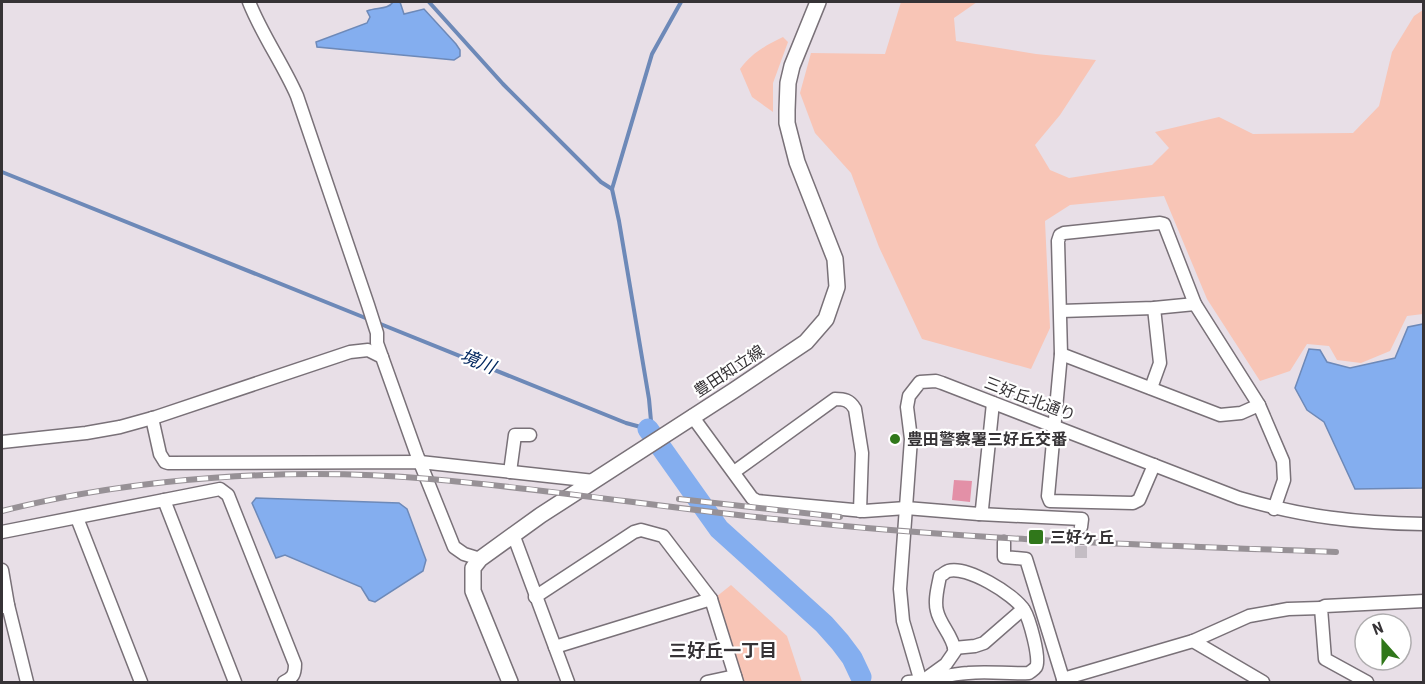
<svg xmlns="http://www.w3.org/2000/svg" width="1425" height="684" viewBox="0 0 1425 684" font-family="'Roboto Condensed','Noto Sans JP',sans-serif">
<style>
.green{fill:#f8c5b6}
.water{fill:#84aeef;stroke:#6d89b8;stroke-width:1.5}
.lines{fill:none;stroke-linecap:round;stroke-linejoin:round}
.stream{stroke:#6d89b8;stroke-width:4}
.river{stroke:#84aeef;stroke-width:21}
.building{fill:#e390a7}
.minor-tunnel{stroke:#c4bdc4;stroke-width:12;stroke-dasharray:12 6;stroke-linecap:butt}
.minor-casing{stroke:#797178;stroke-width:15}
.major-casing{stroke:#797178;stroke-width:18}
.minor{stroke:#fff;stroke-width:12}
.major{stroke:#fff;stroke-width:15}
.rail-casing{stroke:#979196;stroke-width:6}
.rail{stroke:#fff;stroke-width:4;stroke-dasharray:11;stroke-linecap:butt}
.poi-dot{fill:#30771a;stroke:#fff;stroke-width:2}
.labels{text-anchor:middle;dominant-baseline:central;stroke-width:4.5;stroke-linejoin:round;paint-order:stroke}
.street-label{font-size:16px;fill:#363336;stroke:#fff}
.poi-label{font-size:16px;font-weight:bold;fill:#363336;stroke:#fff;text-anchor:start}
.water-label{font-size:18px;font-style:italic;fill:#032860;stroke:#fff}
.neighbourhood-label{font-size:18px;font-weight:bold;fill:#363336;stroke:#fff}
</style>
<rect width="100%" height="100%" fill="#e8dfe7"/>
<g class="green">
<path d="M901,2H977L954,18L956,41L1036,54L1096,60L1060,115L1035,145L1050,170L1069,178L1152,165L1169,148L1155,132L1219,117L1253,134L1353,133L1379,106L1392,52L1414,16L1423,10V314L1407,316L1390,351L1361,363L1337,360L1329,346L1307,344L1290,371L1260,381L1207,299L1164,196L1070,205L1045,221L1050,328L1031,369L922,339L879,247L851,173L815,133L800,93L811,53L885,54Z"/>
<path d="M783,37L788,42L773,83V112L752,97L740,69C752,53 766,45 783,37Z"/>
<path d="M731,585L787,636L802,682H742L716,597Z"/>
</g>
<g class="water">
<path d="M393,2H400L404,14L424,9L456,44L460,50V56L454,60L317,47L316,42L367,23L370,17L367,11C376,7 388,10 393,2Z"/>
<path d="M1423,324V486L1422,488L1355,489L1324,422L1307,410L1295,388L1309,349L1320,350L1327,362L1350,368L1395,358L1408,327Z"/>
<path d="M256,498L399,503L407,509L426,560L423,571L375,602L369,600L361,587L285,555L276,558L252,503Z"/>
</g>
<g class="lines">
<g class="stream">
<path d="M429,2L503,84L601,182L612,189"/>
<path d="M2,172L368,319"/>
<path d="M378,323L626,423L648,429L651,421L649,399L619,221L612,189L652,54L681,2"/>
</g>
<path class="river" d="M648,429L719,529L824,624L840,642L852,658L861,677"/>
</g>
<path class="building" d="M954,480L972,481L970,502L952,500Z"/>
<g class="lines">
<path class="minor-tunnel" d="M1081,558V527"/>
<g class="minor-casing">
<g id="minor">
<path d="M249,2C262,35 283,64 297,96L368,305L377,333V343L382,357"/>
<path d="M1061,311L1154,308L1195,304"/>
<path d="M1061,354L1220,415L1241,413L1259,405"/>
<path d="M1151,388L1160,363L1154,308"/>
<path d="M692,416L752,498L757,501L864,511L906,508L979,514L982,509L993,403"/>
<path d="M152,418L160,454L165,462L168,463L420,462L594,481"/>
<path d="M2,442L86,433L120,427L156,417L350,352L368,350L382,357L417,455L454,547L464,554L480,559"/>
<path d="M1154,465L1139,500L1133,503L1050,501L1048,496L1061,354L1058,241L1060,235L1064,233L1160,223L1164,224L1195,304L1259,405L1283,461L1284,480L1274,509"/>
<path d="M510,472L515,435H530"/>
<path d="M734,472L835,399C844,399 850,400 855,409L862,453L860,511"/>
<path d="M164,500L235,682"/>
<path d="M979,514L1082,519L1081,527"/>
<path d="M77,518L141,682"/>
<path d="M2,532L220,489L228,495L295,664C295,674 293,678 284,682"/>
<path d="M513,534L568,682"/>
<path d="M1004,542V557L1026,559L1064,682"/>
<path d="M2,570L8,605"/>
<path d="M535,597L634,532L641,530L663,536L711,599L737,682"/>
<path d="M2,607L8,605L27,682"/>
<path d="M1193,641L1249,616L1288,609L1321,608"/>
<path d="M555,647L711,599"/>
<path d="M954,648L975,646L984,643L1023,609"/>
<path d="M1063,679L1193,641L1263,682"/>
<path d="M707,682L735,676"/>
<path d="M908,682C928,681 948,674 968,673C988,671 1009,674 1029,673C1031,671 1034,670 1036,667C1041,659 1029,618 1024,610C1014,594 966,565 948,571C947,571 941,576 940,576C938,587 934,600 937,611C940,625 952,634 955,651L946,664L921,682H920"/>
<path d="M921,682L903,621L900,589L911,439L907,407L909,396L920,382L936,381L942,383L1239,498C1305,517 1356,523 1424,524"/>
<path d="M1367,682L1325,659L1321,608L1325,606L1424,601"/>
</g>
</g>
<g class="major-casing">
<path id="major" d="M510,682L473,591V568L480,559L541,515L733,391L806,342L826,319L837,287L835,259L797,162L787,123V110L788,83L792,66L818,2"/>
</g>
<use href="#minor" class="minor"/>
<use href="#major" class="major"/>
<g class="rail-casing">
<g id="rail">
<path d="M679,499L840,517"/>
<path d="M2,511C136,477 291,467 430,479C548,489 666,508 784,520C968,540 1152,545 1336,552"/>
</g>
</g>
<use href="#rail" class="rail"/>
</g>
<g class="poi-dot">
<circle cx="895" cy="439" r="6"/>
<rect x="1028" y="529" width="16" height="16" rx="3"/>
</g>
<g class="labels">
<g class="street-label">
<text transform="translate(729 371) rotate(-33)">豊田知立線</text>
<text transform="translate(1030 399) rotate(21)">三好丘北通り</text>
</g>
<g class="poi-label">
<text x="907" y="439">豊田警察署三好丘交番</text>
<text x="1050" y="537">三好ヶ丘</text>
</g>
<g class="water-label">
<text transform="translate(478 361) rotate(22)">境川</text>
</g>
<g class="neighbourhood-label">
<text x="723" y="650">三好丘一丁目</text>
</g>
</g>
<rect width="1425" height="684" fill="none" stroke="#363336" stroke-width="6"/>
<g transform="translate(1383 642) rotate(339)"><circle r="28" fill="#ffffff" stroke="#afadaf" stroke-width="1.5"/>
<path d="M0-4.5L10 22L0 15L-10 22Z" fill="#30771a"/>
<text y="-9" font-size="16" font-weight="bold" text-anchor="middle" fill="#363336">N</text>
</g>
</svg>
